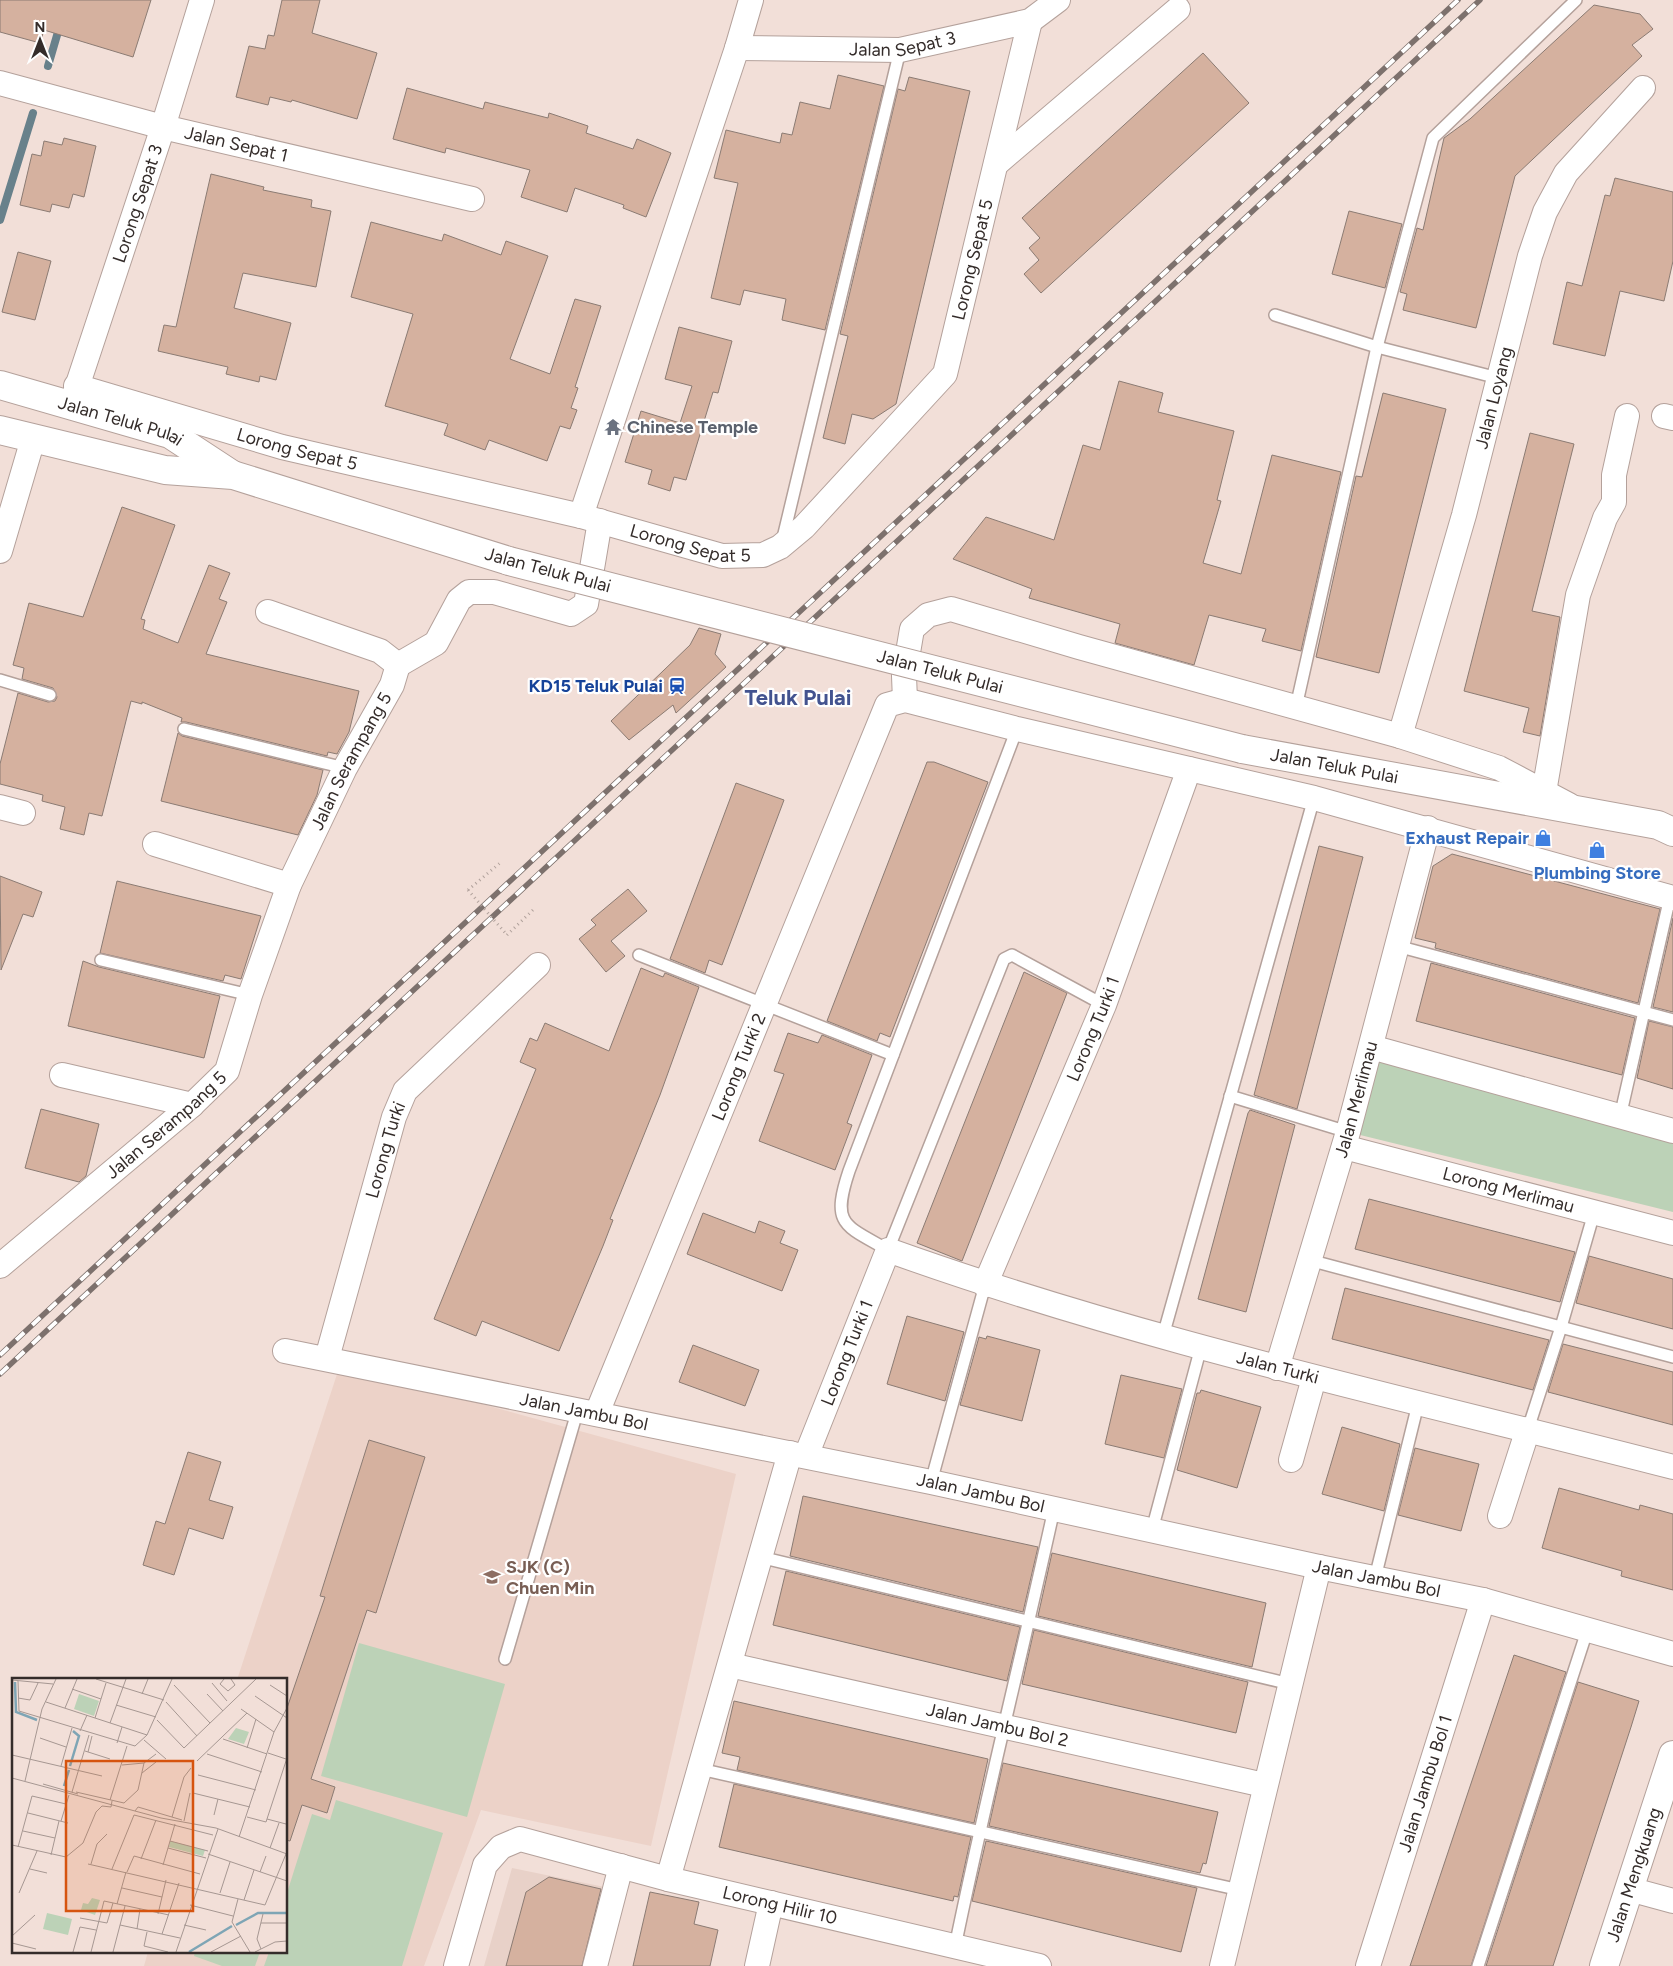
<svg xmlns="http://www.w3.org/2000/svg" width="1673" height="1966" viewBox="0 0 1673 1966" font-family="Figtree,sans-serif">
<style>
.commercial{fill:#e8d1c8}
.built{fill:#ecd2c8}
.green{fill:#bcd2b7}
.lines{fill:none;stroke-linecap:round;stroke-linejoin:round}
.stream{stroke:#68818b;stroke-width:8}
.building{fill:#d5b19f;stroke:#8b7b73}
.service-casing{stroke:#b4a19b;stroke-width:14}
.minor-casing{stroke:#b4a19b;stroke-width:26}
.tertiary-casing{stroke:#b4a19b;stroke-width:30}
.secondary-casing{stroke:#b4a19b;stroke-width:30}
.path{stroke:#b1a29c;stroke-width:3;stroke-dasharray:1 4;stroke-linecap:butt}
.service{stroke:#fff;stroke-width:11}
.minor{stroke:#fff;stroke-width:24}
.tertiary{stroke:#fff;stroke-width:28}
.secondary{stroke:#fff;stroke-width:28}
.rail-casing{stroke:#7d716d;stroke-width:5.5}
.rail{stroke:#fff;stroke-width:4;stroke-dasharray:11;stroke-linecap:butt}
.secondary-bridge-casing{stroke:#b4a19b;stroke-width:30;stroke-linecap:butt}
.path-bridge{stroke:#b1a29c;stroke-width:3;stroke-dasharray:1 4;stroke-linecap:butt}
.secondary-bridge{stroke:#fff;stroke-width:28}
.labels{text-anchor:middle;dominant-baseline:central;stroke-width:4.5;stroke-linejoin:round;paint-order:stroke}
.street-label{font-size:18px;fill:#342c2a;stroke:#fff}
.worship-label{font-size:18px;font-weight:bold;fill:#5b616d;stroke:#fff;text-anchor:start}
.transit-label{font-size:18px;font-weight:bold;fill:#164399;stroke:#fff;text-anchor:end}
.shop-label{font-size:18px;font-weight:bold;fill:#366cbe;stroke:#fff;text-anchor:end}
.education-label{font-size:18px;font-weight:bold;fill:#785e54;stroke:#fff;text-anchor:start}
.district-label{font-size:22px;font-weight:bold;fill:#43538f;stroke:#fff}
.inset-river{fill:none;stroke:#7ea5b5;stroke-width:2.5}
.inset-road{fill:none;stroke:#a69792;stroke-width:1}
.view{fill:#d6540f;fill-opacity:0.15;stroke:#d6540f;stroke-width:2.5}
.inset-edge{fill:none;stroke:#342c2a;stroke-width:2.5}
</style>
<rect width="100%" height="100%" fill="#f2dfd8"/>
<path class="commercial" d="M512,1868L624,1891L607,1966H484Z"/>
<path class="built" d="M340,1365L736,1474L651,1846L481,1810L424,1966H144L148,1952H286V1680H237Z"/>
<g class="green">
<path d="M1365,1053L1673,1136V1212L1348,1132Z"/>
<path d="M359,1643L505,1684L467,1817L321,1776Z"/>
<path d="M336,1800L443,1833L402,1966H264L269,1952H286V1896L312,1814L330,1820Z"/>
<path d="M195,1952H260L255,1966H222L194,1956Z"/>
</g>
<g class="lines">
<g class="stream">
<path d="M48,66L60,25"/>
<path d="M0,220L33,113"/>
</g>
</g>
<g class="building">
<path d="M0,0H151L133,57L44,30L40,43L0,32Z"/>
<path d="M282,0H320L312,33L377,53L357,119L292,100L291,102L270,97L268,105L236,97L249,46L265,49L268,35L274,36Z"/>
<path d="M1594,5L1640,14L1653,29L1632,45L1642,56L1515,176L1476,328L1403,310L1407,294L1400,292L1417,228L1423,230L1444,138L1470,119Z"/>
<path d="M1203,53L1249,103L1041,293L1024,274L1039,260L1029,248L1040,238L1022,218Z"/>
<path d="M838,75L884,86L825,330L782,320L786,299L744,290L740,305L711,298L738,183L714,178L726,130L780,143L782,133L792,135L800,102L830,109Z"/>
<path d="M909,77L970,91L896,404L873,419L852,414L845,444L823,438L848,336L840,334L898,89L905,91Z"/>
<path d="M407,88L483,109L485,102L548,118L549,113L588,126L586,133L633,149L637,139L671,153L646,217L623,208L624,205L575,188L567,212L521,197L530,170L446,148L445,153L393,139Z"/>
<path d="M64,138L96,146L84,197L73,194L69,208L52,204L50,212L20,205L32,154L41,156L44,141L62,145Z"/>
<path d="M211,174L264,187L263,190L312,200L311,207L331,211L316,287L243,273L234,308L291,323L276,380L260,376L259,382L226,374L228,367L158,351L164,325L176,327Z"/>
<path d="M1615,178L1673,192V261L1664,301L1620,291L1605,356L1553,344L1567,282L1582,286L1605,195L1610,196Z"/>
<path d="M1349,211L1402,224L1385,288L1332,274Z"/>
<path d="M371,222L442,241L444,234L501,255L506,241L548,256L510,359L550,374L575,299L601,306L575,387L578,388L571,408L577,410L570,429L560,426L547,461L489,440L485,450L444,435L448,424L385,406L413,314L351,297Z"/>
<path d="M18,252L51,261L35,320L2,312Z"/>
<path d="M679,327L732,341L718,393L713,392L686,480L674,477L670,491L648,484L652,470L625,462L641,411L680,423L692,386L665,379Z"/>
<path d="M1119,381L1163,393L1158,412L1234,431L1217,500L1221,501L1203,563L1241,574L1272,455L1341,472L1301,651L1262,641L1266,629L1209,615L1194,665L1115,643L1120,624L1029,598L1032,589L953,559L986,517L1054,540L1083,445L1100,450Z"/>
<path d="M1383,393L1446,409L1379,673L1316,657L1356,476L1362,477Z"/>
<path d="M1530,433L1574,444L1532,611L1560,617L1540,736L1523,732L1529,708L1464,691Z"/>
<path d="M122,507L175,525L141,619L145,620L143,629L178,643L209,565L230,573L219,599L227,602L206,654L359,691L349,732L337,754L328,752L327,756L186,722H181L182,718L142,702V704L131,701L102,816L89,813L84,835L60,829L65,807L42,801L43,795L0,784V764L18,693L48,702L55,701L57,697L53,688L22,679L24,668L13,665L29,603L83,617Z"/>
<path d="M699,628L721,634L715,654L726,667L676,713L673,705L629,740L611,721L690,645Z"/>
<path d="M178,733L182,736L323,770L317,795L298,835L161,801Z"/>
<path d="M927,762H934L988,782L890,1037L880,1033L877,1041L827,1021Z"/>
<path d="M736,783L784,800L722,965L709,960L705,973L670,959Z"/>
<path d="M1319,846L1363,857L1297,1109L1254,1095Z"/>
<path d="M1452,854L1660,909L1638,1003L1435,948L1436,943L1415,938L1433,866Z"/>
<path d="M0,876L42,892L33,917L23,914L1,970Z"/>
<path d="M117,881L261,916L241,979L225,975L223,981L100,953Z"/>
<path d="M628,889L647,911L611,941L625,956L606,972L579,939L596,925L591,920Z"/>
<path d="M1673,918V1012L1653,1007Z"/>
<path d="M83,961L99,967L220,996L204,1058L68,1026Z"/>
<path d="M1431,963L1635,1018L1622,1075L1416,1021Z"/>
<path d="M641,968L663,977L665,973L699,987L660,1095L610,1219L613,1220L603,1246L559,1351L482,1321L476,1336L434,1319L536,1069L520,1062L530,1038L537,1041L545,1023L609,1051Z"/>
<path d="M1024,972L1067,993L962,1261L917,1243Z"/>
<path d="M1649,1021L1673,1027V1089L1637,1078Z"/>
<path d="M788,1033L818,1043L822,1035L872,1055L847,1123L852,1125L835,1170L759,1141L784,1074L774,1071Z"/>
<path d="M41,1109L99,1124L86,1176L79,1182L25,1168Z"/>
<path d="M1250,1110L1295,1125L1246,1312L1198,1299L1248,1113Z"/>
<path d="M1369,1199L1575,1252L1560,1302L1355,1249Z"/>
<path d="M703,1213L755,1233L759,1221L785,1231L780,1243L798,1250L782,1291L687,1254Z"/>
<path d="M1589,1256L1673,1279V1329L1576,1303Z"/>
<path d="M1345,1288L1549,1340L1533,1390L1332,1339Z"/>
<path d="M907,1316L964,1332L945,1401L887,1384Z"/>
<path d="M987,1336L1040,1350L1022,1421L960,1405L979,1337L986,1339Z"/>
<path d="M1563,1344L1673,1372V1425L1548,1392Z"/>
<path d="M693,1345L759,1370L745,1406L679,1382Z"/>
<path d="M1121,1375L1182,1389L1164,1458L1105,1444Z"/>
<path d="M1201,1390L1261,1407L1237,1488L1177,1470L1197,1393H1200Z"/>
<path d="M1342,1427L1400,1444L1384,1511L1322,1494Z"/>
<path d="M369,1440L425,1457L376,1613L367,1610L311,1779L335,1787L327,1813L302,1805L290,1841L286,1840V1711L325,1597L320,1596Z"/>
<path d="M1415,1448L1479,1464L1461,1531L1398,1515Z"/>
<path d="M188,1452L221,1462L209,1500L233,1507L223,1539L189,1528L174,1575L143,1565L156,1521L165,1524Z"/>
<path d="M1559,1488L1639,1510L1640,1505L1673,1514V1590L1621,1576L1622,1571L1542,1548Z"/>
<path d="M803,1496L1038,1547L1023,1612L790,1556Z"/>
<path d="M1052,1553L1266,1603L1252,1667L1038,1616Z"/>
<path d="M786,1571L1020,1627L1007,1681L773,1625Z"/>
<path d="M1034,1630L1248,1682L1236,1733L1022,1684Z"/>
<path d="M1514,1655L1566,1672L1471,1966H1410Z"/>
<path d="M1578,1682L1639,1701L1631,1727L1553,1966H1486Z"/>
<path d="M734,1701L988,1759L974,1823L737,1770L740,1757L722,1753Z"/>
<path d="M1003,1763L1218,1812L1206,1864L1203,1863L1200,1873L989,1826Z"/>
<path d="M734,1784L971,1837L958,1897L954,1896L953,1901L719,1847Z"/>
<path d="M986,1841L1197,1888L1181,1952L972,1901Z"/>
<path d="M549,1877L601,1889L582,1966H506L526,1892Z"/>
<path d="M650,1892L699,1902L694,1924L718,1930L710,1966H633Z"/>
</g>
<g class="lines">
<g class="service-casing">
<g id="service">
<path d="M1275,315L1377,347L1498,378"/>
<path d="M782,542L900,50"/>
<path d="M0,680L50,695"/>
<path d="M1296,707L1377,347L1433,138L1576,0"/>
<path d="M184,729L345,768"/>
<path d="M1017,729L849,1171C831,1225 844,1225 888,1250L1004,959L1012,955L1104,1005"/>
<path d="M1397,946L1673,1020"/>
<path d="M639,955L893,1055"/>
<path d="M101,960L250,995"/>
<path d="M1230,1096L1348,1132"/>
<path d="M1620,1117L1670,897"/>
<path d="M1309,1260L1673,1357"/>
<path d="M1163,1336L1314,798"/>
<path d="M1528,1429L1561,1327L1594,1213"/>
<path d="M931,1482L985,1285"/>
<path d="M1152,1530L1201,1347"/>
<path d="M760,1557L1290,1684"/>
<path d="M1375,1578L1418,1404"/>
<path d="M505,1659L578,1409"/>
<path d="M700,1769L1240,1890"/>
<path d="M955,1947C985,1800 1022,1655 1054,1509"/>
<path d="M1478,1966L1588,1628"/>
</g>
</g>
<g class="minor-casing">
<g id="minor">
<path id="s1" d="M737,48L900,50L1030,21L1058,0"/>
<path id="s2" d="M0,83L163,127L472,199"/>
<path d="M996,164L1178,9"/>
<path id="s3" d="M76,386L282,447L581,516L722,556L763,555L780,547L804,527L945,374L1030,21"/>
<path id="s4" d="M72,402L163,127L202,0"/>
<path d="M1664,416L1673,418"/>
<path d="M581,516L737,48L751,0"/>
<path d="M0,551L33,439"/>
<path d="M268,612L380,651L398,665"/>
<path d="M398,665L436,643L459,600L469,592H494L571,614L586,604L600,521"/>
<path d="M905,700L904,676L912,629L928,615L951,609L1079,647L1400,736L1499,768L1569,805"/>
<path id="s5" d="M1400,736L1464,515L1530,256L1545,212L1566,173L1643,88"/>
<path d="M1544,792L1578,595L1605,518L1614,502V475L1627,416"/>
<path d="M0,807L23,813"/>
<path d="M155,844L289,885"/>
<path d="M1371,1047L1673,1131"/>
<path d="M62,1075L192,1105"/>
<path id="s6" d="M1344,1147L1673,1233"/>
<path id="s7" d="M0,1266L192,1105L227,1071L250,995L289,885L345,768L392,685L398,665"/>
<path id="s8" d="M985,1285L1104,1005L1189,769"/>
<path id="s9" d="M285,1351L931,1482L1319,1567L1483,1600L1673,1654"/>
<path id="s10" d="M327,1358L394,1117L405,1091L538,965"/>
<path id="s11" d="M1277,1368L1348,1132L1428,828"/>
<path id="s12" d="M597,1413L887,705L905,700L1017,729L1314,798L1673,898"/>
<path id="s13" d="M806,1456L888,1250C1144,1342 1410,1399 1673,1467"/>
<path d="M1291,1460L1314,1378"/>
<path d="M1500,1516L1528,1429"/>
<path id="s14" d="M730,1665L1264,1785"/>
<path d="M668,1879L790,1453"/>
<path d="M1629,1889L1673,1901"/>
<path id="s15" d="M456,1966L485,1865L501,1847L520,1839L668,1879L1039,1966"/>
<path d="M595,1966L621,1866"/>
<path d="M757,1966L771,1903"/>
<path d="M1222,1966L1319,1567"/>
<path id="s16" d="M1368,1966L1483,1600"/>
</g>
</g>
<g class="tertiary-casing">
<g id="tertiary">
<path id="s17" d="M1604,1966L1673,1755"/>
</g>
</g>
<g class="secondary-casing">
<g id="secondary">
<path id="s18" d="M0,385L170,434L231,474"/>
<path d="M0,430L165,470L233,475L509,561"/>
<path id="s19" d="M1242,749L1658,825L1673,832"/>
</g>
</g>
<g class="path">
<path d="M468,890L500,863"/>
<path d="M507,935L535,908"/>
</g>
<use href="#service" class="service"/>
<use href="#minor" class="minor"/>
<use href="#tertiary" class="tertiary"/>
<use href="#secondary" class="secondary"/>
<g class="rail-casing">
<g id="rail">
<path d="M0,1355L1458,0"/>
<path d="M0,1374L1480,0"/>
</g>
</g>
<use href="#rail" class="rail"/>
<g class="secondary-bridge-casing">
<g id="secondary-bridge">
<path id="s20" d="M509,561L1242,749"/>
</g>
</g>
<path class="path-bridge" d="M468,890L507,935"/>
<use href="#secondary-bridge" class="secondary-bridge"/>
</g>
<defs>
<g id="temple-bare" transform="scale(1.35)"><path d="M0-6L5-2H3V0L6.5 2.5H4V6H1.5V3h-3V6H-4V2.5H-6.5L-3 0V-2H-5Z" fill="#6b7280" stroke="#fff" stroke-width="2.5" paint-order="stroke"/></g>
<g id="station-bare" transform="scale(1.35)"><path d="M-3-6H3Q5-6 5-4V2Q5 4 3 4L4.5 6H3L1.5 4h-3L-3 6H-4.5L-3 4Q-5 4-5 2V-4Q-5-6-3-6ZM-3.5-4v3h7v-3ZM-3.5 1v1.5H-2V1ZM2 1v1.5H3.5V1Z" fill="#1a4fb4" stroke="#fff" stroke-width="2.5" paint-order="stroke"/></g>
<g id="shop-bare" transform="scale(1.35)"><path d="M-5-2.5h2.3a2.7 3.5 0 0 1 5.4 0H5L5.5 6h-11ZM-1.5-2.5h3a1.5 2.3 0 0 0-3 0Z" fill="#3f7fe0" stroke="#fff" stroke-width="2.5" paint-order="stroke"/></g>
<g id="school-bare" transform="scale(1.35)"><path d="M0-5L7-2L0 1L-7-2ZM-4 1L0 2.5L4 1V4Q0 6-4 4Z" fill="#8d6e63" stroke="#fff" stroke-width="2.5" paint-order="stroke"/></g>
</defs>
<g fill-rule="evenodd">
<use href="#temple-bare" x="613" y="427"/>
<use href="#station-bare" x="677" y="686"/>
<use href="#shop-bare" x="1543" y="838"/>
<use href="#shop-bare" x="1597" y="850"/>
<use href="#school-bare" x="492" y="1577"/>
</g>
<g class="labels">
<g class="street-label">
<text stroke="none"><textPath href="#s1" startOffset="166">Jalan Sepat 3</textPath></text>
<text stroke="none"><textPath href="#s2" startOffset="244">Jalan Sepat 1</textPath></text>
<text stroke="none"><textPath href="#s4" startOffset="209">Lorong Sepat 3</textPath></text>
<text stroke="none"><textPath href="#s3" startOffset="1085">Lorong Sepat 5</textPath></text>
<text stroke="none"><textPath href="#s5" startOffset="351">Jalan Loyang</textPath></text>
<text stroke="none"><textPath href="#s18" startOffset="126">Jalan Teluk Pulai</textPath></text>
<text stroke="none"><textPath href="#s3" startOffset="230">Lorong Sepat 5</textPath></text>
<text stroke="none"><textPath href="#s3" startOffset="635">Lorong Sepat 5</textPath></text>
<text transform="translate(548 570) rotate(15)">Jalan Teluk Pulai</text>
<text stroke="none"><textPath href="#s20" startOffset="445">Jalan Teluk Pulai</textPath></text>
<text stroke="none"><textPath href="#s7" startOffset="634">Jalan Serampang 5</textPath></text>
<text stroke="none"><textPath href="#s19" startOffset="94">Jalan Teluk Pulai</textPath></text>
<text stroke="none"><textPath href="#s8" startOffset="278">Lorong Turki 1</textPath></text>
<text stroke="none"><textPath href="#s12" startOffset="374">Lorong Turki 2</textPath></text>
<text stroke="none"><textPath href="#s11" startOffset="280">Jalan Merlimau</textPath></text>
<text stroke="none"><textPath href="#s7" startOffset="218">Jalan Serampang 5</textPath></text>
<text stroke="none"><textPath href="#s10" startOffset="216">Lorong Turki</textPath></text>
<text stroke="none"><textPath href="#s6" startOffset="170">Lorong Merlimau</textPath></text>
<text stroke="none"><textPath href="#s13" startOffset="111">Lorong Turki 1</textPath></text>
<text stroke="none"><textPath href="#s13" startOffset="629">Jalan Turki</textPath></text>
<text stroke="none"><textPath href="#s9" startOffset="305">Jalan Jambu Bol</textPath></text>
<text stroke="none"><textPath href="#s9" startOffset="710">Jalan Jambu Bol</textPath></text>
<text stroke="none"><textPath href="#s9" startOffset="1115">Jalan Jambu Bol</textPath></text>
<text stroke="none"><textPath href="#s14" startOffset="274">Jalan Jambu Bol 2</textPath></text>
<text stroke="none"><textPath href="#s16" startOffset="191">Jalan Jambu Bol 1</textPath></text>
<text stroke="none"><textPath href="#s17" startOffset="96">Jalan Mengkuang</textPath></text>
<text stroke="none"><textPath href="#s15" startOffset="418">Lorong Hilir 10</textPath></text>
</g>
<g class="worship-label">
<text x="627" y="427">Chinese Temple</text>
</g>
<g class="transit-label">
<text x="663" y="686">KD15 Teluk Pulai</text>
</g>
<g class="shop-label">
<text x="1529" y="838">Exhaust Repair</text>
<text x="1597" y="873" text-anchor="middle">Plumbing Store</text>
</g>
<g class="education-label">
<text x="506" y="1567">SJK (C)<tspan x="506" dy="21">Chuen Min</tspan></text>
</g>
<g class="district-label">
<text x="798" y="697">Teluk Pulai</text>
</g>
</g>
<g transform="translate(12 1678)">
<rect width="275" height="275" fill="#f2dfd8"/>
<path d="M67,16L87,23L82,38L62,31ZM224,50L237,54L232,66L216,61ZM158,163L193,172L191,178L157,169ZM80,220L88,222L83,237L69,232L71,225L76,226ZM35,235L60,241L56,257L31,251Z" fill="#bcd2b7"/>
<path class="inset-river" d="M3,4L4,34L25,42M58,88L67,58L61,53M52,108L57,92M224,247L246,235H275M177,274L220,248"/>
<path class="inset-road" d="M84,1L152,22M212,1L208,6L216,13L223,7L219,1M0,2L41,6M6,3L7,33L123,68L135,57L160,1M200,5L215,23M162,7L198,45M258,7L275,18M60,11L89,21M130,16L136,1M195,16L211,33M243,18L275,40M6,20L18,22L26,5M34,24L135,57M154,24L185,58M104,27L144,39M53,30L65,1M229,31L262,54M83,40L94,5M145,42L172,70L244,1M98,45L114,1M68,53L75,37M28,60L54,69M211,61L255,76M132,62L154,81M105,65L110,49M235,70L244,41M73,73L98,81M76,74L80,58M256,75L274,81M195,76L250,94M0,77L90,98M185,83L235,35M110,87L132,85L144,76M49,88L60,50M130,95L144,84M186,97L244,112M0,100L149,140L204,150L275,176M13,103L30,31L44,1M31,106L66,116M60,114L77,57M64,114L112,125L126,112L132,85M181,115L238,129M98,122L115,68M123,133L126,129L170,142M16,135L56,145M202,137L206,121M160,139L172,99L179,90M235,139L254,144L275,80M255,141L274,146M49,143L57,117M172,143L178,115M11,153L43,160M227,159L262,54L275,30M158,163L196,173M0,167L54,179L71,165L84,134L90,128L99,129L100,123M6,169L20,118L54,126M156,170L194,180M258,170L267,145M196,176L275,203M39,177L47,143M129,181L144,142M76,186L253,227L274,176M79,186L85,166L95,156M151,187L163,146M18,191L35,195M100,191L122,137L201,157M115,194L122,178L188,196M248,194L254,178M110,210L150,219M7,215L25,173M208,215L218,184M226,221L220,244L238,274M232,222L242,192M105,226L114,194M178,227L221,238M146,236L154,202M68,240L95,245L101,225M249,245H275M108,247L168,260M172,247L194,252M125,251L128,231M135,254L132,268L156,274M150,256L167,205M0,258L23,237M0,265L24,271M249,271L245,261L251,236M61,274L68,249L84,252M79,274L92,223L157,237M101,274L113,228M164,274L206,151M199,274L229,258M243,274L263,264L275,263"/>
<path class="view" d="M54,83H181V233H54Z"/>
<rect width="275" height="275" class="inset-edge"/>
</g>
<g transform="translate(40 40)" stroke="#ffffff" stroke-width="4" paint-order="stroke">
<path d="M0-4L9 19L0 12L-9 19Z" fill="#342c2a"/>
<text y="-8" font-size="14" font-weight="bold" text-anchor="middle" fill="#342c2a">N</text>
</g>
</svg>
